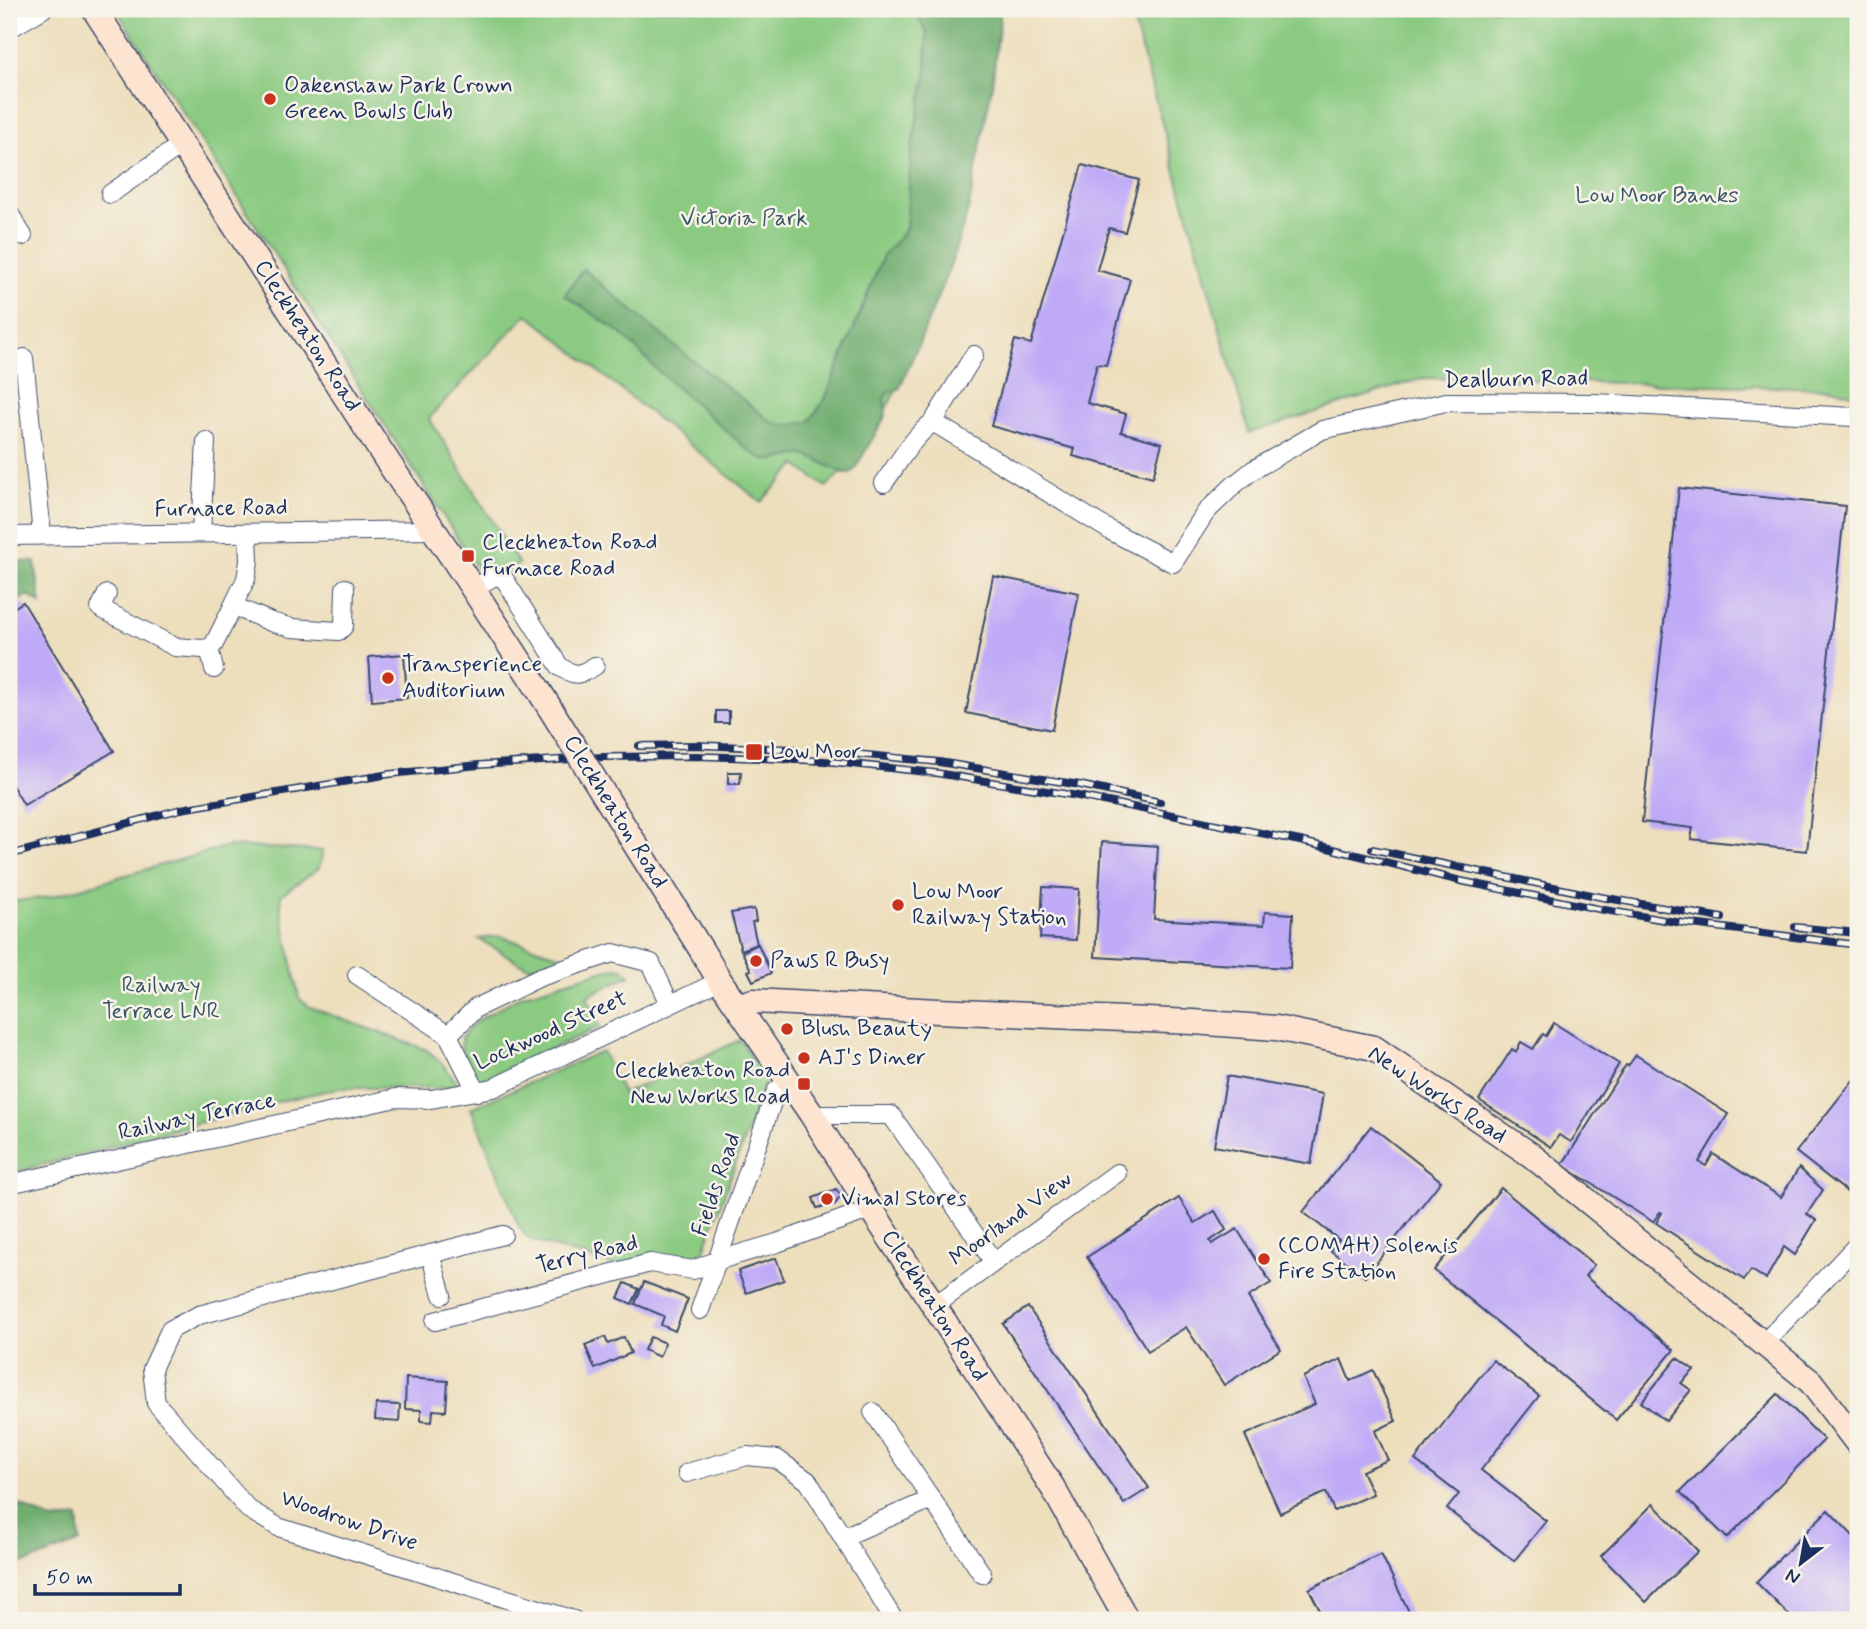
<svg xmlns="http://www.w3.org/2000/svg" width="1867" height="1629" viewBox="0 0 1867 1629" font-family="Mynerve,sans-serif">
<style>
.green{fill:#8aca81;stroke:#527c70;stroke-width:2}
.forest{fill:#6fae6f;stroke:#456e66;stroke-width:2}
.building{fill:#bfaaf7}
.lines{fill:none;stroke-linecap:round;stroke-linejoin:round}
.street-casing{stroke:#3a496c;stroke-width:20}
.secondary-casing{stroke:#3a496c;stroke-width:27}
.street{stroke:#fff;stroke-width:18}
.secondary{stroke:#fde4d1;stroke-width:24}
.rail-casing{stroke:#1b2f5e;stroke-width:8}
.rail{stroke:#f7f3e8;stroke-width:5;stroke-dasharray:16;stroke-linecap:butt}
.secondary-bridge-casing{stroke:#3a496c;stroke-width:27;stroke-linecap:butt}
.secondary-bridge{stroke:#fde4d1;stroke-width:24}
.poi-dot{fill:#c8321e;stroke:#f7f3e8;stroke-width:2.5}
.labels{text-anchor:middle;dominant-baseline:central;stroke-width:5;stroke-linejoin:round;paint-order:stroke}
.poi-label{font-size:23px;fill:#1b2f5e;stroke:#f7f3e8;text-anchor:start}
.park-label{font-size:23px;fill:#375667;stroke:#f7f3e8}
.street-label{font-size:23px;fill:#1b2f5e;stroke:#f7f3e8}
</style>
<rect width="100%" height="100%" fill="#f7f3e8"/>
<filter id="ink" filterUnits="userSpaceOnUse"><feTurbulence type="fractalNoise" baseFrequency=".0143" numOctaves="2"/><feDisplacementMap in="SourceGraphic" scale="14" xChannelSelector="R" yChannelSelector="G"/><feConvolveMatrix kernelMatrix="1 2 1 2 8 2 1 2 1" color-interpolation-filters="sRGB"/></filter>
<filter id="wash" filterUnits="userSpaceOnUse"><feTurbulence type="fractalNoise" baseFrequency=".00686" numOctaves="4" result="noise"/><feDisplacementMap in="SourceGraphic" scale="28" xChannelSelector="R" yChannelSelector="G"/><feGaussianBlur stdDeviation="1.57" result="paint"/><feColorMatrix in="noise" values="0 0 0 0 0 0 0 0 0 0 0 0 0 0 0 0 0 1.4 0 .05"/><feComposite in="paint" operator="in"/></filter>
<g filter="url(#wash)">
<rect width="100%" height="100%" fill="#eddebc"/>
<g class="green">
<path d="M116,9H984L952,261L894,394L872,434L845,469L826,487L796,465L761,502L527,314L429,418L519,564L505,573L496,570L477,568Z"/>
<path d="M1130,9H1858V396L1832,388L1423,378L1249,433Z"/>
<path d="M228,846L323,851L319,868L281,895V909L299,998L309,1007L427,1050L441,1062L461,1088H339L272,1103L9,1174V902L49,897Z"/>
<path d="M499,936L565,957L541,971L522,964L479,939Z"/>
<path d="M622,968L630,975L587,996L600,1027L478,1082L462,1053L461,1038L475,1022L522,995L608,969Z"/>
<path d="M740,1040L766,1080L700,1261L616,1266L533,1241L524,1234L518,1224L471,1108L602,1051L623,1094Z"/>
</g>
<g class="forest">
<path d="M914,9H1001L992,85L969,207L952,261L920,341L899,389L889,392L884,398L886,415L855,469L849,474C832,471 820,458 803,455C797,454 792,456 787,457C769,463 760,460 746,448L658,371L622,334L565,295L583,269L677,348L773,423L789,425L809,422L825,399L883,256L906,229L912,145L926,77L927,33Z"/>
<path d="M9,561L35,562L41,604L28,595L9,606Z"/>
<path d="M15,1503L54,1521L78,1517L80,1542L31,1561L9,1567V1511Z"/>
</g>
<g id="blocks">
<g class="building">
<path d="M1082,165L1139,180L1125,232L1109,228L1097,270L1130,279L1106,365L1097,364L1087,403L1126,414L1121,432L1162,443L1153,477L1073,456L1075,449L991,426L1015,340L1031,344Z"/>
<path d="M1679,488L1845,506L1807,851L1691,839L1693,828L1642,822Z"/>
<path d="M993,576L1079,593L1052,730L966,713Z"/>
<path d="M23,602L114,751L24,805L9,780V611Z"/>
<path d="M404,654L407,698L372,701L369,657Z"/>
<rect x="716" y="711" width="13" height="12"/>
<path d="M728,772H741L740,784H728Z"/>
<path d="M1102,842L1158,846L1154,919L1264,925L1265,912L1293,914L1290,968L1095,957Z"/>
<path d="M1043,887L1079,889L1076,940L1040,938Z"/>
<path d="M754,909L756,921L752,922L757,944L741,950L731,913Z"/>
<path d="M758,944L771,973L753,981L748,971L751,970L742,952Z"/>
<path d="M1554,1023L1619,1064L1571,1142L1559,1135L1551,1147L1479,1100L1512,1049L1516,1052L1521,1042L1533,1049L1543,1034L1546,1036Z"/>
<path d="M1636,1055L1728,1114L1699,1162L1706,1166L1713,1154L1781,1197L1799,1168L1823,1190L1807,1214L1816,1220L1795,1255L1784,1247L1766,1279L1751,1270L1744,1280L1656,1223L1662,1213L1660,1212L1653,1222L1562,1165L1626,1065L1628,1066Z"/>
<path d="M1227,1076L1323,1094L1311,1164L1214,1146Z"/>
<path d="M1855,1078L1858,1081V1189L1852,1185L1847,1192L1796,1152Z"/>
<path d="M1371,1126L1441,1181L1365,1277L1330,1250L1339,1240L1303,1212Z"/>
<path d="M1501,1188L1594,1265L1585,1276L1674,1350L1616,1420L1434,1270Z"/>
<path d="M836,1189L841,1196L835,1204L817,1208L813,1198Z"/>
<path d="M1179,1198L1195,1223L1215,1211L1226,1230L1210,1241L1212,1244L1237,1229L1271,1283L1248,1297L1281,1349L1224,1385L1186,1327L1148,1351L1087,1257Z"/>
<path d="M776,1258L784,1280L746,1293L738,1271Z"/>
<path d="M644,1282L688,1299L675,1331L661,1325L664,1316L635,1304Z"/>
<path d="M625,1283L639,1289L632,1304L618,1298Z"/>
<path d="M1028,1307L1149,1488L1124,1504L1003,1324Z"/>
<path d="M605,1337L608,1344L624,1337L631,1353L595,1369L585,1345Z"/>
<path d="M650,1337L665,1343L659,1357L644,1350Z"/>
<path d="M1677,1358L1694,1370L1681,1383L1691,1390L1666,1421L1641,1402Z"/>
<path d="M1341,1359L1350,1381L1373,1370L1396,1421L1375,1431L1388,1460L1362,1471L1373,1494L1334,1511L1326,1492L1280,1513L1245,1435L1315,1404L1303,1377Z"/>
<path d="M1493,1360L1539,1396L1481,1470L1546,1521L1514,1561L1447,1509L1459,1494L1415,1460Z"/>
<path d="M406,1378L448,1381L446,1411L433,1410L432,1422L421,1421V1410L405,1409Z"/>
<path d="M1778,1394L1824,1440L1727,1538L1680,1492Z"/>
<path d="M376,1404L400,1405L399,1422L375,1420Z"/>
<path d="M1653,1504L1698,1551L1646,1602L1601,1556Z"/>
<path d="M1828,1510L1858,1541V1620H1794L1756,1582Z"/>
<path d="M1381,1554L1413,1620H1325L1309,1589Z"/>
</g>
</g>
</g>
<g filter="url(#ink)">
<use href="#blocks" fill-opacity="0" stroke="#3a496c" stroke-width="2"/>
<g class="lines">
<g class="street-casing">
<g id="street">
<path d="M9,29L43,9"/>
<path d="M110,194L182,144"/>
<path d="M9,213L23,236"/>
<path d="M24,358L42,535"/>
<path d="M933,422L1111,531L1173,563L1206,512L1234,485L1253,470L1322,430L1446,402L1595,403L1853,417L1858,419"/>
<path d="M884,483C899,462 912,438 933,422L974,355"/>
<path d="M201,533L206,441"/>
<path d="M248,533L249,561L246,579L233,606L271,622L292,628L339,631L344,626L345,588"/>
<path d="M9,536L434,530"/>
<path d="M473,589L496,575L505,580L560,667C576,677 580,675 595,666"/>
<path d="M107,594L100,608L175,647L203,649L209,648L214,644L233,606"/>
<path d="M209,648L214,669"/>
<path d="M357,975L448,1035L477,1092"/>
<path d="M448,1035L476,1008L540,977L613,953L651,963L670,1004"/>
<path d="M812,1115H891L994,1262"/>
<path d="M9,1184L396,1098L431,1099L493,1088L720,981"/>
<path d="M503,1235L199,1315L170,1330L152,1369L156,1403L248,1509L278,1527L574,1620"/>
<path d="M430,1254L442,1295"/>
<path d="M934,1306L1117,1173"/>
<path d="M700,1310L776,1091L788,1082"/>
<path d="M435,1321L650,1263L693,1270L716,1261L777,1243L871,1209"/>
<path d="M1764,1343L1858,1244"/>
<path d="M873,1412L982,1574"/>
<path d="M687,1473L747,1456L777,1459L808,1481L894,1620"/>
<path d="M843,1537L932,1499"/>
</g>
</g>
<g class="secondary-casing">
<g id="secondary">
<path d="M94,9L386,459L468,581L538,689"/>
<path d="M702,951L720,981L812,1115L871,1209L1053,1488L1127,1620"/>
<path d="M738,1006L753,1001L938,1011L1193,1022L1276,1028L1374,1048L1531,1155L1811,1382L1858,1444"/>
</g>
</g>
<use href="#street" class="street"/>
<use href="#secondary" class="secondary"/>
<g class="rail-casing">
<g id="rail">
<path d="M639,746L696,745L793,749"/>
<path d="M856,754L939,762L1080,785L1160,802"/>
<path d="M1372,849L1601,897L1722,918"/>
<path d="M9,855L181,809L390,774L479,765L603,757L696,756L761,758L824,761L936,773L1078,796L1300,841L1461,881L1599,909L1676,922L1858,945"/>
<path d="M1795,927L1858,933"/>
</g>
</g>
<use href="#rail" class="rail"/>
<g class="secondary-bridge-casing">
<path id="secondary-bridge" d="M538,689L702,951"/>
</g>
<use href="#secondary-bridge" class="secondary-bridge"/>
</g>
</g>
<g class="poi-dot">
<circle cx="270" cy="99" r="7"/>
<rect x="461" y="549" width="14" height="14" rx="3.5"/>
<circle cx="388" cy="678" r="7"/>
<rect x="745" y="743" width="18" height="18" rx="3.5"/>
<circle cx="898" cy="905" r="7"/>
<circle cx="756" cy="961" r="7"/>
<circle cx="787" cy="1029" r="7"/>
<circle cx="804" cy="1058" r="7"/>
<rect x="797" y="1077" width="14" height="14" rx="3.5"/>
<circle cx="827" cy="1199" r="7"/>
<circle cx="1264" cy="1259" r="7"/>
</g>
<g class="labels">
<g class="poi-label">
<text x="284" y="86">Oakenshaw Park Crown<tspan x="284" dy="26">Green Bowls Club</tspan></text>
<text x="482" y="543">Cleckheaton Road<tspan x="482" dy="26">Furnace Road</tspan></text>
<text x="402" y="665">Transperience<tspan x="402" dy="26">Auditorium</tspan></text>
<text x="770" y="752">Low Moor</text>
<text x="912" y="892">Low Moor<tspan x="912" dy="26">Railway Station</tspan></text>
<text x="770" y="961">Paws R Busy</text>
<text x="801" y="1029">Blush Beauty</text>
<text x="818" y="1058">AJ's Diner</text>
<text x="790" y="1071" text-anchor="end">Cleckheaton Road<tspan x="790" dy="26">New Works Road</tspan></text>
<text x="841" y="1199">Vimal Stores</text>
<text x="1278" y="1246">(COMAH) Solenis<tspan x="1278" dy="26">Fire Station</tspan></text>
</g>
<g class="park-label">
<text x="1657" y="196">Low Moor Banks</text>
<text x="744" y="219">Victoria Park</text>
<text x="161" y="986">Railway<tspan x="161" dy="26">Terrace LNR</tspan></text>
</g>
<g class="street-label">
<text transform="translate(307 336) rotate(57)">Cleckheaton Road</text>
<text transform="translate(1516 380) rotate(-1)">Dealburn Road</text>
<text transform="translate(221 509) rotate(-1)">Furnace Road</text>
<text transform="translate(615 812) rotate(58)">Cleckheaton Road</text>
<text transform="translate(551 1031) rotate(-24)">Lockwood Street</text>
<text transform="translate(1437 1095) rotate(33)">New Works Road</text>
<text transform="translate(197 1117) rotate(-12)">Railway Terrace</text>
<text transform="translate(717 1185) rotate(-71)">Fields Road</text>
<text transform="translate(1011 1219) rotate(-36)">Moorland View</text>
<text transform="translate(587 1255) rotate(-14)">Terry Road</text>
<text transform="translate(934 1306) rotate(57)">Cleckheaton Road</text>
<text transform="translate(349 1521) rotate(19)">Woodrow Drive</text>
</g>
</g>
<rect width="1867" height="1629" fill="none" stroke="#f7f3e8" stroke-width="35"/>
<g transform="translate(1801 1563) rotate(211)" stroke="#f7f3e8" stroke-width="5" paint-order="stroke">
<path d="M0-5L12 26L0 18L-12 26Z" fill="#1b2f5e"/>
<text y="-10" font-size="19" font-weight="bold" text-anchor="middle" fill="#1b2f5e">N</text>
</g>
<path d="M35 1584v10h145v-10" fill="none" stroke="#1b2f5e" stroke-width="3.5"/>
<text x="46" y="1584" font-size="21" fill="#1b2f5e" stroke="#f7f3e8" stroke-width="5" paint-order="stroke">50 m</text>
</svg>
